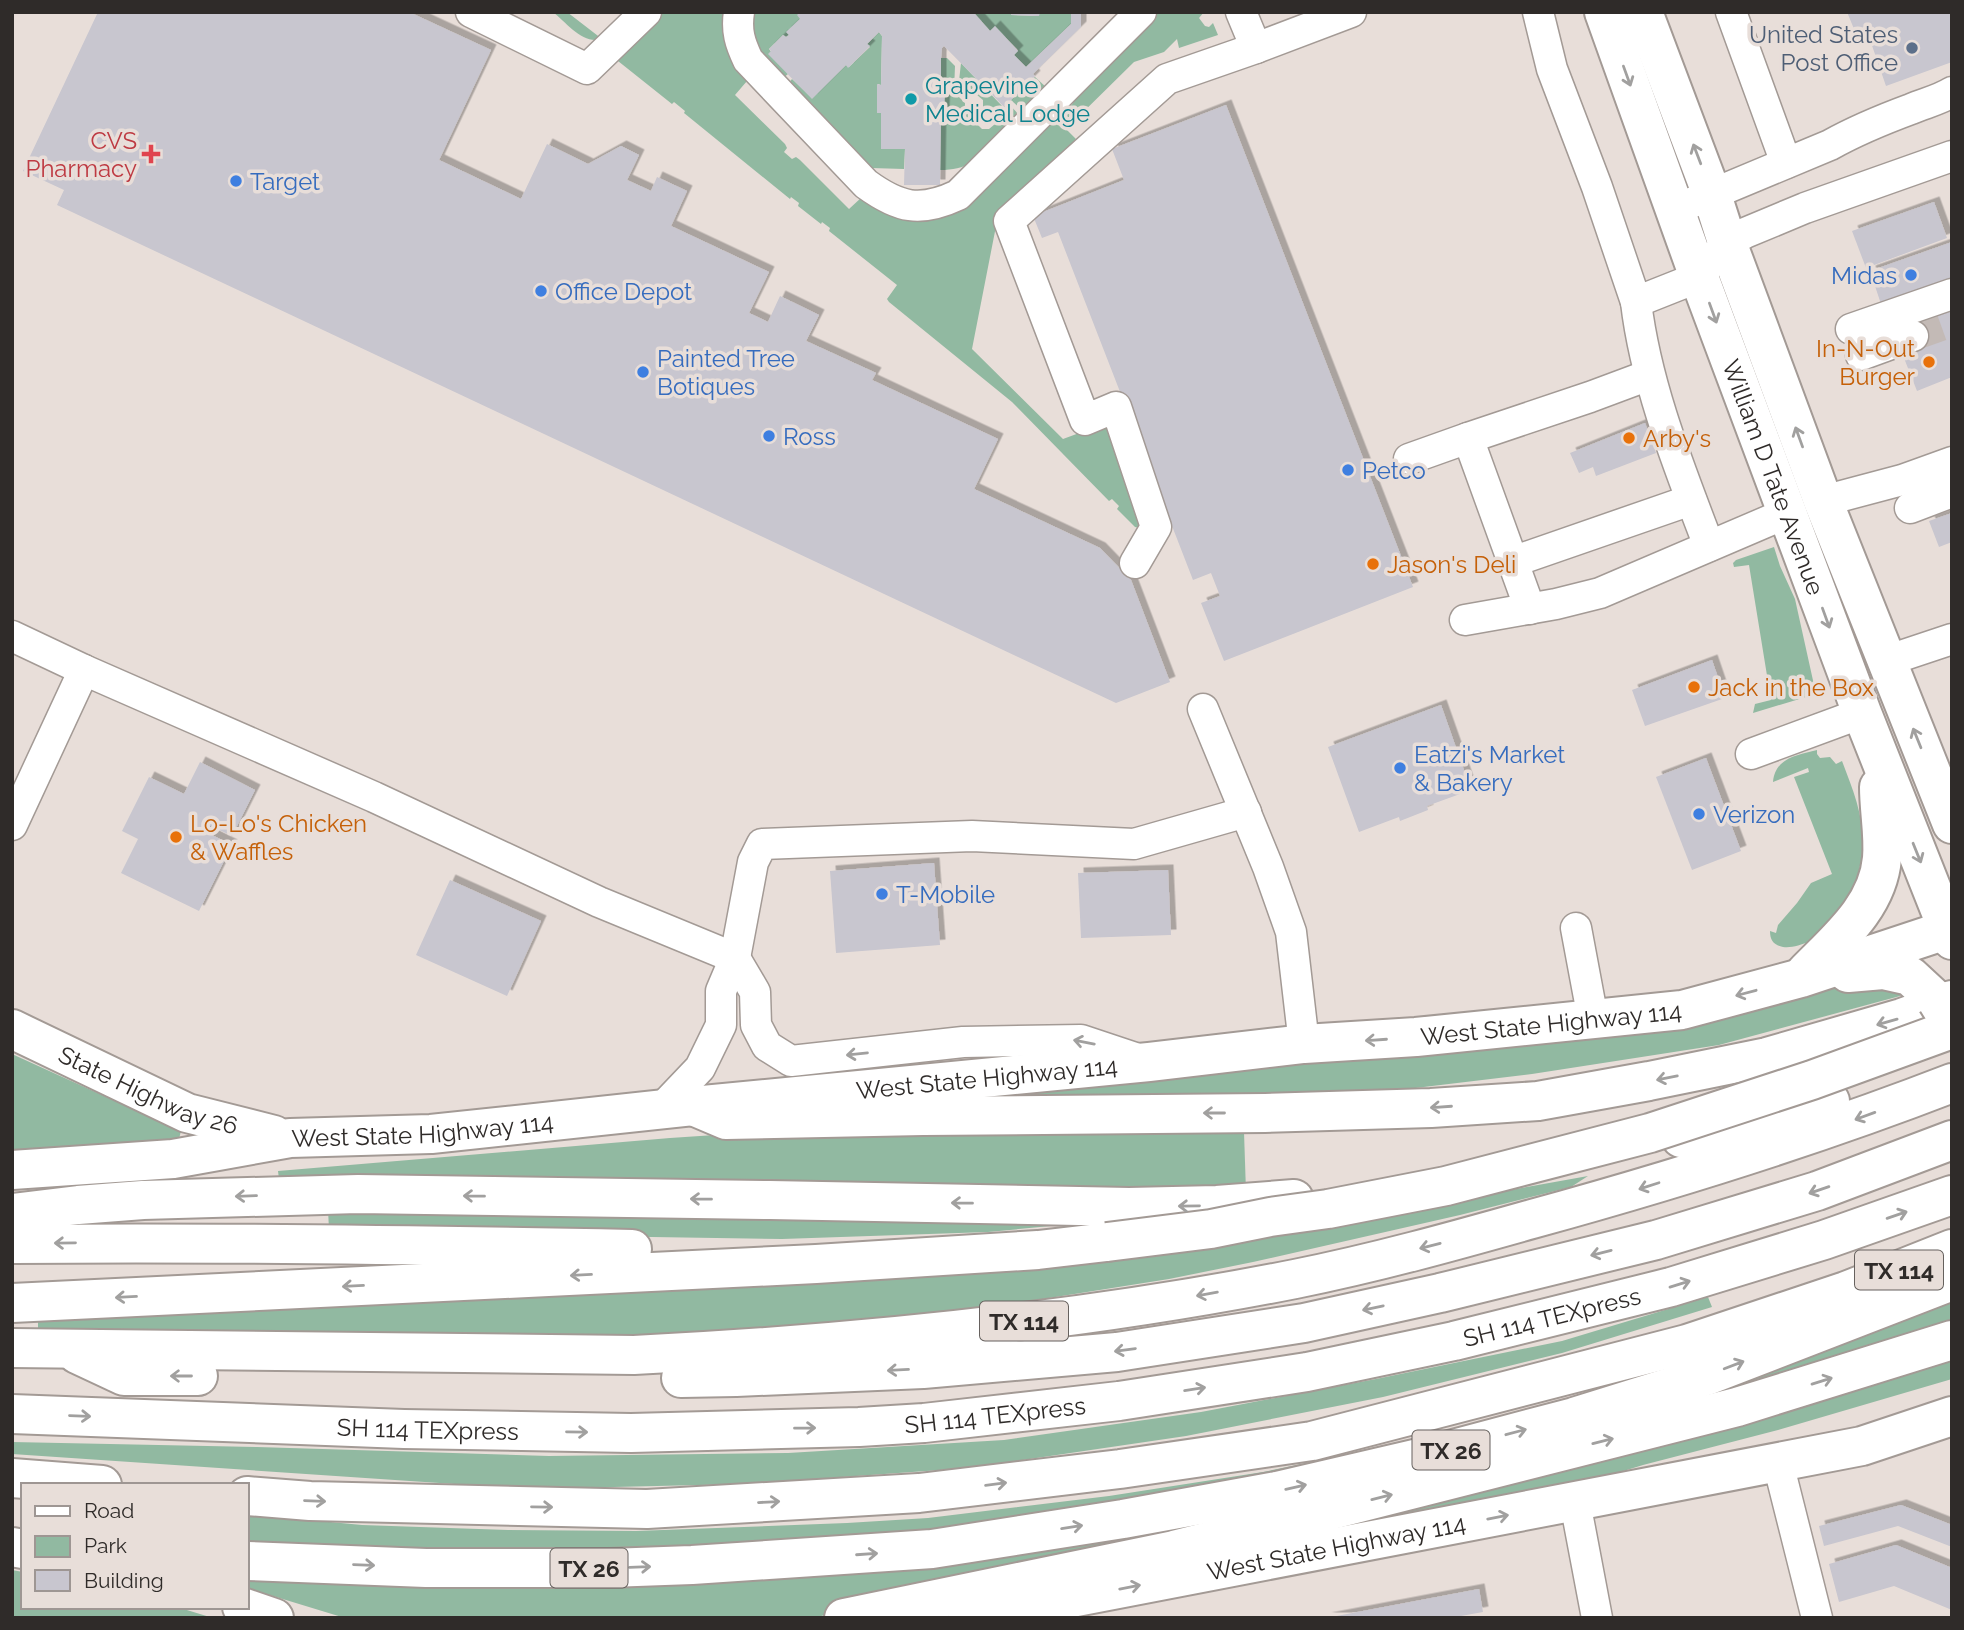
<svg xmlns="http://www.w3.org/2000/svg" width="1964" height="1630" viewBox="0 0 1964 1630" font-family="Raleway,sans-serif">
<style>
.green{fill:#91b9a1}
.building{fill:#c8c6cf;filter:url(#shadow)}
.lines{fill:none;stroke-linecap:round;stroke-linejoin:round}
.minor-tunnel{stroke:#c3bab6;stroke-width:30;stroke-dasharray:30 15;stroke-linecap:butt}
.minor-casing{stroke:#a39a95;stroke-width:33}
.major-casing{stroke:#a39a95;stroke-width:42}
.highway-casing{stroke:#a39a95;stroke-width:42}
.minor{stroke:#fff;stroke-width:30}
.major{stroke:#fff;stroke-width:38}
.highway{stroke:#fff;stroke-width:38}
.major-bridge-casing{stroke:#a39a95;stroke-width:42;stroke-linecap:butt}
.highway-bridge-casing{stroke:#a39a95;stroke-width:42;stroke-linecap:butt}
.major-bridge{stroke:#fff;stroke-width:38}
.highway-bridge{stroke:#fff;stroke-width:38}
.oneway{stroke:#a1a09f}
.service-dot{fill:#5c6f8a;stroke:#e8ded9;stroke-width:2.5}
.culture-dot{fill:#0f9aa8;stroke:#e8ded9;stroke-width:2.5}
.health-dot{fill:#e0444e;stroke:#e8ded9;stroke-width:2.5}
.shop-dot{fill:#3f7fe0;stroke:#e8ded9;stroke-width:2.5}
.food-dot{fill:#e8710a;stroke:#e8ded9;stroke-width:2.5}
.labels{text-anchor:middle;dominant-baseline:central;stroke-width:7;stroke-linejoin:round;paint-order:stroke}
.shield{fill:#e8ded9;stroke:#66615e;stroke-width:2}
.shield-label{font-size:23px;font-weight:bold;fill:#2f2b29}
.service-label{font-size:24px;fill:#4e5e75;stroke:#e8ded9;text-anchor:end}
.culture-label{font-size:24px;fill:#0d838f;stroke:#e8ded9;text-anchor:start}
.health-label{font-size:24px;fill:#be3a42;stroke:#e8ded9;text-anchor:end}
.shop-label{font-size:24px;fill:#366cbe;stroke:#e8ded9;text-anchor:start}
.food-label{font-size:24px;fill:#c56008;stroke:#e8ded9;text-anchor:start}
.street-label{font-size:24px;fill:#2f2b29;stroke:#e8ded9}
</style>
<defs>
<filter id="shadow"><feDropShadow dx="5.5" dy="-5.5" stdDeviation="0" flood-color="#0004"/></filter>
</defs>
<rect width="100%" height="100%" fill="#e8ded9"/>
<g class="green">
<path d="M553,12H567L602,39C583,45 567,23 553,12Z"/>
<path d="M662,12H725L747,81L735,95L785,144L787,148L784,152L792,159L796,157L800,160L849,209L862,197C884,213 896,220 924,220L1055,119C1064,117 1073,105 1076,97L1125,50L1159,12H1204L1199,18L1205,26L1209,27L1213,23L1218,35L1179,48L1177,39L1164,52L1134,62L1066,129L1076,139L1000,213L998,216L972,349L1063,439L1109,422L1146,523L1140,528L1135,527L1117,509L1119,506L1112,499L1109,501L1012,402L889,302L887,299L897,285L829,231L830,228L822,222L821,224L798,206L799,203L791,197L790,199L684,113L685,111L674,102L672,104L618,61V55Z"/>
<path d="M751,12H800V19L787,32L789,35L786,37L783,35L769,49L788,74L782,79L760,55L749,20Z"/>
<path d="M977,12H1011V15L1038,16L1040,13H1071V24L1026,67L1014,55L1018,50L995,27L990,31L975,14Z"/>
<path d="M879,32L882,36L881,85L878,84L877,113H881V148L905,149L904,169L871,168L787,85L792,79L812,98L846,65L849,67L870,47L867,44Z"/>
<path d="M941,58H947L955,66L954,92L965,103V107L970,112H975L977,122L976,123L982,129H989L995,124V117L983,107V100L977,95H970L967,98L958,90L961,63L1003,107L1008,103L1020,116L973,162C962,168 953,170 940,170L941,113H944L945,86H941Z"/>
<path d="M1035,77L1047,88L1024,112L1011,100Z"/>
<path d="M1774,547L1780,566L1795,599L1816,694L1753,713L1755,704L1771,700L1749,565L1734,567L1733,563L1736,560Z"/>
<path d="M1817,750V754L1820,758L1830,757L1836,764L1842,761C1853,790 1864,816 1863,848C1863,863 1854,877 1858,892C1849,903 1840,918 1830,928C1819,938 1798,949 1783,947C1774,945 1770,941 1770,931L1776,933L1778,925L1797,903L1811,883L1832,874L1794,777L1809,772L1808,768L1773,782C1775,758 1797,755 1817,750Z"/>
<path d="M1863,986H1898L1900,996L1719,1045L1532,1074L1357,1095L1013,1101V1093L1814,989Z"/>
<path d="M12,1054L181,1131L179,1139L12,1155Z"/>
<path d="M804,1129L1244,1132L1246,1192L279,1179L278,1171L670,1138Z"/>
<path d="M1588,1176L1571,1187L1460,1215L1253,1262L1169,1279L955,1313L763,1329L591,1337L38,1328V1319L792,1285L984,1273L1176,1252L1377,1217L1471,1197Z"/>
<path d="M328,1211L1114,1220L988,1232L782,1239L467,1234L329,1228Z"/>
<path d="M1952,1295V1326L1598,1429Z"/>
<path d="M1708,1297L1712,1307L1562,1353L1383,1397L1186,1436L968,1468L743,1484L528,1489L12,1454V1442L257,1447L549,1456L788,1453L1004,1440L1201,1412L1376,1379L1562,1341Z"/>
<path d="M1952,1357V1379L1778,1430L1643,1465L1591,1481L1299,1542L1358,1520L1452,1495L1531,1480L1615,1454L1784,1413L1911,1373Z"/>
<path d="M1384,1447L1386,1456L942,1535L586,1553L247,1542V1514L362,1525L508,1530L636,1531L847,1523L928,1518L1109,1496L1263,1472Z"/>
<path d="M1176,1527L1174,1539L812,1618H345L247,1588V1571L672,1582L828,1576L976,1558Z"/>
<path d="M12,1570L23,1572V1607H177L213,1618H12Z"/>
</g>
<g class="building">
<path d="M98,12H409L491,50L439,160L521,199L547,144L588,164L621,146L639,155L627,180L651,191L657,177L687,191L671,226L769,272L749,313L768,322L780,296L819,315L806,341L876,373L872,380L998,439L974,489L1100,548L1131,580L1170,682L1116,703L57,205L64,190L23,171Z"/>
<path d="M800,12H977L975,14L990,31L995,26L1018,51L1014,55L1026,67L1071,24V12H1081V27L1036,71L1033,74L1035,76L1004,107L944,46L942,48L941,58V86H945L944,113H941L940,185H904L905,149H881V113H877V84L881,85L882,36L879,32L867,44L870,46L848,68L846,65L812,99L768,54L771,51L769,49L783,35L786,37L789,35L786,32L800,19L797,15Z"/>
<path d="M1011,12H1040L1039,16L1011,15Z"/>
<path d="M1847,12H1952V62L1886,86L1868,34L1854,29Z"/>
<path d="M1226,105L1413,587L1224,661L1201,603L1220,596L1211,573L1193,580L1058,232L1042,238L1033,216L1124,180L1112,149Z"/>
<path d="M1934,202L1947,238L1866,268L1852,231Z"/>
<path d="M1952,242V279L1881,304L1870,271Z"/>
<path d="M1952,311V377L1917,391L1900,348L1912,326Z"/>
<path d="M1645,423L1656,453L1596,476L1593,467L1579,473L1570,453Z"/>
<path d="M1952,513V542L1939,547L1929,521Z"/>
<path d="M1712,660L1725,698L1645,726L1632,690Z"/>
<path d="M1441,705L1471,790L1427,806L1428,810L1400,821L1399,817L1359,832L1328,747Z"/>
<path d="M1706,758L1741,851L1692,870L1656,777Z"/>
<path d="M200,762L255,790L232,836L209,825L206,832L232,845L199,911L121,873L138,839L122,831L149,777L184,794Z"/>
<path d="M934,863L940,945L836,953L830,871Z"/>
<path d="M1168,870L1171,935L1081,938L1078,873Z"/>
<path d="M450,880L541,921L507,996L416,955Z"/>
<path d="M1901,1505L1952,1525V1547L1898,1526L1824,1546L1819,1526Z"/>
<path d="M1896,1545L1952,1568V1610L1894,1586L1839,1602L1829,1564Z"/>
<path d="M1479,1589L1483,1612L1450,1618H1326Z"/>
</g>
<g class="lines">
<path class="minor-tunnel" d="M1913,336L1952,322"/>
<g class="minor-casing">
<g id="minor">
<path d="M471,12L587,69L646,12"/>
<path d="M739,12C736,31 740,43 748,60L866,184C899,208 920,213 958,195L1141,12"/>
<path d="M1538,12L1552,69L1597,187L1636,302L1699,277L1727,242L1745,233L1805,208L1952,156"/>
<path d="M1731,12L1786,163"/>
<path d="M1256,48L1351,12"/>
<path d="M1691,203L1830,145C1855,131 1884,119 1911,109C1925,103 1939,100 1952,92"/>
<path d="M1636,302C1646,386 1679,467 1709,546"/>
<path d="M1851,329L1952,294"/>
<path d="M1861,355L1913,336"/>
<path d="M1468,438L1590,397L1649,375"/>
<path d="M1409,459L1468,438L1530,609"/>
<path d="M1823,501L1902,480L1952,462"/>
<path d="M1910,508L1952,492"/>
<path d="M1512,562L1691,500"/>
<path d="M1135,563L1156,527L1116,407L1085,420L1009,221L1167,79L1256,48L1241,12"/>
<path d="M1465,620L1556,604L1600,593L1787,513"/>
<path d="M12,636L84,670L374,797L599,902L735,958L755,992L756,1025L767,1046L791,1061L963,1042L1081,1040L1141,1060"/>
<path d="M1886,661L1952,639"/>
<path d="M1203,709L1268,867L1291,932L1304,1044"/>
<path d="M1751,754L1862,713"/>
<path d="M12,825L84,670"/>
<path d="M1576,928L1593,1019"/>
<path d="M660,1110L700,1068L721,1025V991L735,958L753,862L762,844L972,836L1134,844L1246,812"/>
<path d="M1778,1463L1817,1618"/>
<path d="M1575,1502L1597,1618"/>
</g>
</g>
<g class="major-casing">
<g id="major">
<path id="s1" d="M1604,12L1699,277L1862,713L1952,940"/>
<path d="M1643,12L1712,195L1727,242L1823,501L1952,824"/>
<path d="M1805,973C1837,940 1878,907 1882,858C1884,834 1879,811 1879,787"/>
<path d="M1848,973L1883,970L1910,976L1937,1001"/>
<path id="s2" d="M12,1029L187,1113L274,1135"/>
<path id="s3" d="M12,1170L173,1159L290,1138L431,1134L693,1106L1149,1062L1304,1044L1416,1037L1682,1010L1801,978L1952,928"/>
<path id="s4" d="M967,1618L1862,1446L1952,1416"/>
</g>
</g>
<g class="highway-casing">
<g id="highway">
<path d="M693,1106L726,1120L923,1116L1265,1113L1431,1108L1538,1101L1649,1081L1767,1057L1902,1018L1952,1000"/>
<path d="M1681,1138L1786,1114L1830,1101"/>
<path d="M12,1213L78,1205L143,1200L358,1194L770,1200L1129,1207L1217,1205L1294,1199"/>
<path d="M12,1244C219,1242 425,1245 632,1249"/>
<path d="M12,1303L816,1264L1038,1250L1107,1242"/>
<path d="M12,1348L634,1355C855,1344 1077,1322 1295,1279C1375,1263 1454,1241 1532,1219C1674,1180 1815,1136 1952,1083"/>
<path d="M77,1354L124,1376H198"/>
<path d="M681,1378L736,1377L923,1369L1117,1352L1304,1323L1440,1293L1656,1240L1817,1191L1952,1140"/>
<path id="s5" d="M12,1414L404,1429L631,1433L859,1427L924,1423L1119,1401L1307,1372L1454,1341L1671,1287L1824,1240L1952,1195"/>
<path d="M12,1478L102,1485"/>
<path d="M247,1496L310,1501L647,1509L919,1493L1120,1469L1312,1441L1687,1344L1846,1291L1952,1249"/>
<path d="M12,1547L23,1549"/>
<path d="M247,1561L426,1568H609L692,1565L932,1549L1123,1519L1277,1491L1423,1457L1574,1417L1709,1375L1952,1281"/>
<path d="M242,1607L274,1618"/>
<path d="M844,1618L1174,1550L1737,1407L1952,1340"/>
</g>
</g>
<use href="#minor" class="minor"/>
<use href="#major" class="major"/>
<use href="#highway" class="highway"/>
<g class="major-bridge-casing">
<path id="major-bridge" d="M1937,1001L1952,1025"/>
</g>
<g class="highway-bridge-casing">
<path id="highway-bridge" d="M1107,1242L1211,1229L1270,1217L1328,1209L1446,1186L1650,1133L1812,1080L1952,1029"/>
</g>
<use href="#major-bridge" class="major-bridge"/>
<use href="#highway-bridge" class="highway-bridge"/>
</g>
<defs><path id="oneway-shaft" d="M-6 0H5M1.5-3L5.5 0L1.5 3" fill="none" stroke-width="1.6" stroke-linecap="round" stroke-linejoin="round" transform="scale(1.75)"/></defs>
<g class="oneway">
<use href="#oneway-shaft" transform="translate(1627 76) rotate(70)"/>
<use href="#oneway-shaft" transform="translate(1697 154) rotate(-111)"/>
<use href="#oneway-shaft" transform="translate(1713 313) rotate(70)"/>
<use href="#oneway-shaft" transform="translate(1799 437) rotate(-110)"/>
<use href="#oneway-shaft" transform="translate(1826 618) rotate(70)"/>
<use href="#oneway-shaft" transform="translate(1917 738) rotate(-112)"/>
<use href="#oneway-shaft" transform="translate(1917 853) rotate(68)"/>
<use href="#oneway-shaft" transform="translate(1746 993) rotate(165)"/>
<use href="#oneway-shaft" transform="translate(1887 1022) rotate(164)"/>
<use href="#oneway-shaft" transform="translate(1376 1040) rotate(176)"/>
<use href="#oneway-shaft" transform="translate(1084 1042) rotate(-169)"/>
<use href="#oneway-shaft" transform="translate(857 1054) rotate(174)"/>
<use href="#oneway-shaft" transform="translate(1667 1078) rotate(169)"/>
<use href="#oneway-shaft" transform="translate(1441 1107) rotate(176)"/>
<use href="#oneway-shaft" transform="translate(1214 1113) rotate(180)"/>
<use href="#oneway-shaft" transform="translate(1865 1116) rotate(160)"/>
<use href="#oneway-shaft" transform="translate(1649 1186) rotate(162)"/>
<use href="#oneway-shaft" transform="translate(1819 1190) rotate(161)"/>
<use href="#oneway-shaft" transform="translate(246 1196) rotate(178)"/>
<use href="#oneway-shaft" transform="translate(474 1196) rotate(-179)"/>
<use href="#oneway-shaft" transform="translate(701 1199) rotate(-179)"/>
<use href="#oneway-shaft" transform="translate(962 1203) rotate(-179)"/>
<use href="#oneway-shaft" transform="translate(1189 1206) rotate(179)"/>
<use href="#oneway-shaft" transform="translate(1897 1215) rotate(-19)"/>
<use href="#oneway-shaft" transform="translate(65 1243) rotate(179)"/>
<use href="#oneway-shaft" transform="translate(1430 1246) rotate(166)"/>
<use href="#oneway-shaft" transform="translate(1601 1253) rotate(166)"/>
<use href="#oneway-shaft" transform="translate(581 1275) rotate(177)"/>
<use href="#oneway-shaft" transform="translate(1680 1284) rotate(-17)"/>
<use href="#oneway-shaft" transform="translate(353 1286) rotate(177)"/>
<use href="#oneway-shaft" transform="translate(1207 1294) rotate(170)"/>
<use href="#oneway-shaft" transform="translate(126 1297) rotate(177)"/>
<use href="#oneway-shaft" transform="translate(1373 1308) rotate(168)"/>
<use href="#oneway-shaft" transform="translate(1125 1350) rotate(172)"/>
<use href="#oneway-shaft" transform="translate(1734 1365) rotate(-21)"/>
<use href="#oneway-shaft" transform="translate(898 1370) rotate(177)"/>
<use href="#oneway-shaft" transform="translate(181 1376) rotate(-180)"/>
<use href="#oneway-shaft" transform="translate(1822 1381) rotate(-17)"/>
<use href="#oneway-shaft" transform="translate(1195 1389) rotate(-9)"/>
<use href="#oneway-shaft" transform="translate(80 1416) rotate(2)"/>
<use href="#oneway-shaft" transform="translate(805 1428) rotate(-1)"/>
<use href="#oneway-shaft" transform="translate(577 1432) rotate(1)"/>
<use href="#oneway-shaft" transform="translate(1516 1432) rotate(-15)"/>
<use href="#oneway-shaft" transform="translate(1603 1441) rotate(-14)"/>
<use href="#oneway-shaft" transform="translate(996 1484) rotate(-7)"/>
<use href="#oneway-shaft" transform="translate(1296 1487) rotate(-13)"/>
<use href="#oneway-shaft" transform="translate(1382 1497) rotate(-14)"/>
<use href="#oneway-shaft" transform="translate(315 1501) rotate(2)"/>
<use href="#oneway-shaft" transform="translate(769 1502) rotate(-3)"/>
<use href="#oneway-shaft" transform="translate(542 1507) rotate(1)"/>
<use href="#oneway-shaft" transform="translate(1498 1517) rotate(-11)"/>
<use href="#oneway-shaft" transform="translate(1072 1527) rotate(-9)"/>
<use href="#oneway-shaft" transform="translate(867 1554) rotate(-4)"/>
<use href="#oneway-shaft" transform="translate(364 1565) rotate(2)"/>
<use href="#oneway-shaft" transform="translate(640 1567) rotate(-2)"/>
<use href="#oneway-shaft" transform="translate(1130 1587) rotate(-11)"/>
</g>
<circle class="service-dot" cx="1912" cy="48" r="7"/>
<circle class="culture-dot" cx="911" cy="99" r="7"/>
<path class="health-dot" d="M147.5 143.5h7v7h7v7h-7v7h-7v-7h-7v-7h7z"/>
<g class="shop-dot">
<circle cx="236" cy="181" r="7"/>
<circle cx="1911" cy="275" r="7"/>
<circle cx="541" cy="291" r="7"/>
<circle cx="643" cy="372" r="7"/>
<circle cx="769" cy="436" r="7"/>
<circle cx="1348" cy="470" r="7"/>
<circle cx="1400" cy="768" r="7"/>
<circle cx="1699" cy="814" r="7"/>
<circle cx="882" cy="894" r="7"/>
</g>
<g class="food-dot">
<circle cx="1929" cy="362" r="7"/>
<circle cx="1629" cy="438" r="7"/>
<circle cx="1373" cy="564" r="7"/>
<circle cx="1694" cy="687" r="7"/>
<circle cx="176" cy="837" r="7"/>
</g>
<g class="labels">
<g class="shield">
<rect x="1855" y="1250.5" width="88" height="39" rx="5"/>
<rect x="980" y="1301.5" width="88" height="39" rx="5"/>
<rect x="1412.5" y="1430.5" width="77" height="39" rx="5"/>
<rect x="550.5" y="1548.5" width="77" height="39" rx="5"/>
</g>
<g class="shield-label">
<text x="1899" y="1270">TX 114</text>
<text x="1024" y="1321">TX 114</text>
<text x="1451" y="1450">TX 26</text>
<text x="589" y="1568">TX 26</text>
</g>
<g class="service-label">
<text x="1898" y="34">United States<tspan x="1898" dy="28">Post Office</tspan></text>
</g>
<g class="culture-label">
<text x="925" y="85">Grapevine<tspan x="925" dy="28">Medical Lodge</tspan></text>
</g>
<g class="health-label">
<text x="137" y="140">CVS<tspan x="137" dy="28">Pharmacy</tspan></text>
</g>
<g class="shop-label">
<text x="250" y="181">Target</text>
<text x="1897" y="275" text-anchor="end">Midas</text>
<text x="555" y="291">Office Depot</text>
<text x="657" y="358">Painted Tree<tspan x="657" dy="28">Botiques</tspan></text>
<text x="783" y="436">Ross</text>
<text x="1362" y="470">Petco</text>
<text x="1414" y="754">Eatzi's Market<tspan x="1414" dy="28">&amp; Bakery</tspan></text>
<text x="1713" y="814">Verizon</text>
<text x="896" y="894">T-Mobile</text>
</g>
<g class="food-label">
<text x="1915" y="348" text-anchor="end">In-N-Out<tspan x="1915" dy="28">Burger</tspan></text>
<text x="1643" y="438">Arby's</text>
<text x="1387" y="564">Jason's Deli</text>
<text x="1708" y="687">Jack in the Box</text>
<text x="190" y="823">Lo-Lo's Chicken<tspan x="190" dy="28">&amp; Waffles</tspan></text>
</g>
<g class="street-label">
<text stroke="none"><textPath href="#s1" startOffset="495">William D Tate Avenue</textPath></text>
<text stroke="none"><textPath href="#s3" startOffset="1547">West State Highway 114</textPath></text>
<text stroke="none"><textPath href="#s3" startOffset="980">West State Highway 114</textPath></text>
<text stroke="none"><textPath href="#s2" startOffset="150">State Highway 26</textPath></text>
<text stroke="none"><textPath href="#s3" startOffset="413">West State Highway 114</textPath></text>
<text stroke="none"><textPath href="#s5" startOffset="1550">SH 114 TEXpress</textPath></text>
<text stroke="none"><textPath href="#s5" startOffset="984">SH 114 TEXpress</textPath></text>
<text stroke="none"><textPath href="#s5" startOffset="416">SH 114 TEXpress</textPath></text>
<text stroke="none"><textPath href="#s4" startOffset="376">West State Highway 114</textPath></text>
</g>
</g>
<rect width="1964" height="1630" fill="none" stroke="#2f2b29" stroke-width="28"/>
<rect x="21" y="1483" width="228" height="126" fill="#e8ded9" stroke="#9e9693" stroke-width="2"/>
<rect x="35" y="1506" width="35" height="10" fill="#ffffff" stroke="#9e9693" stroke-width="2"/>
<text x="84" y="1518" font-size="21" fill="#2f2b29">Road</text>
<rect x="35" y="1536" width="35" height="21" fill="#91b9a1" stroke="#9e9693" stroke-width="2"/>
<text x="84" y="1553" font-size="21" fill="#2f2b29">Park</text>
<rect x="35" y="1570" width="35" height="21" fill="#c8c6cf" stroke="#9e9693" stroke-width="2"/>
<text x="84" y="1588" font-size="21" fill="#2f2b29">Building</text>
</svg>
